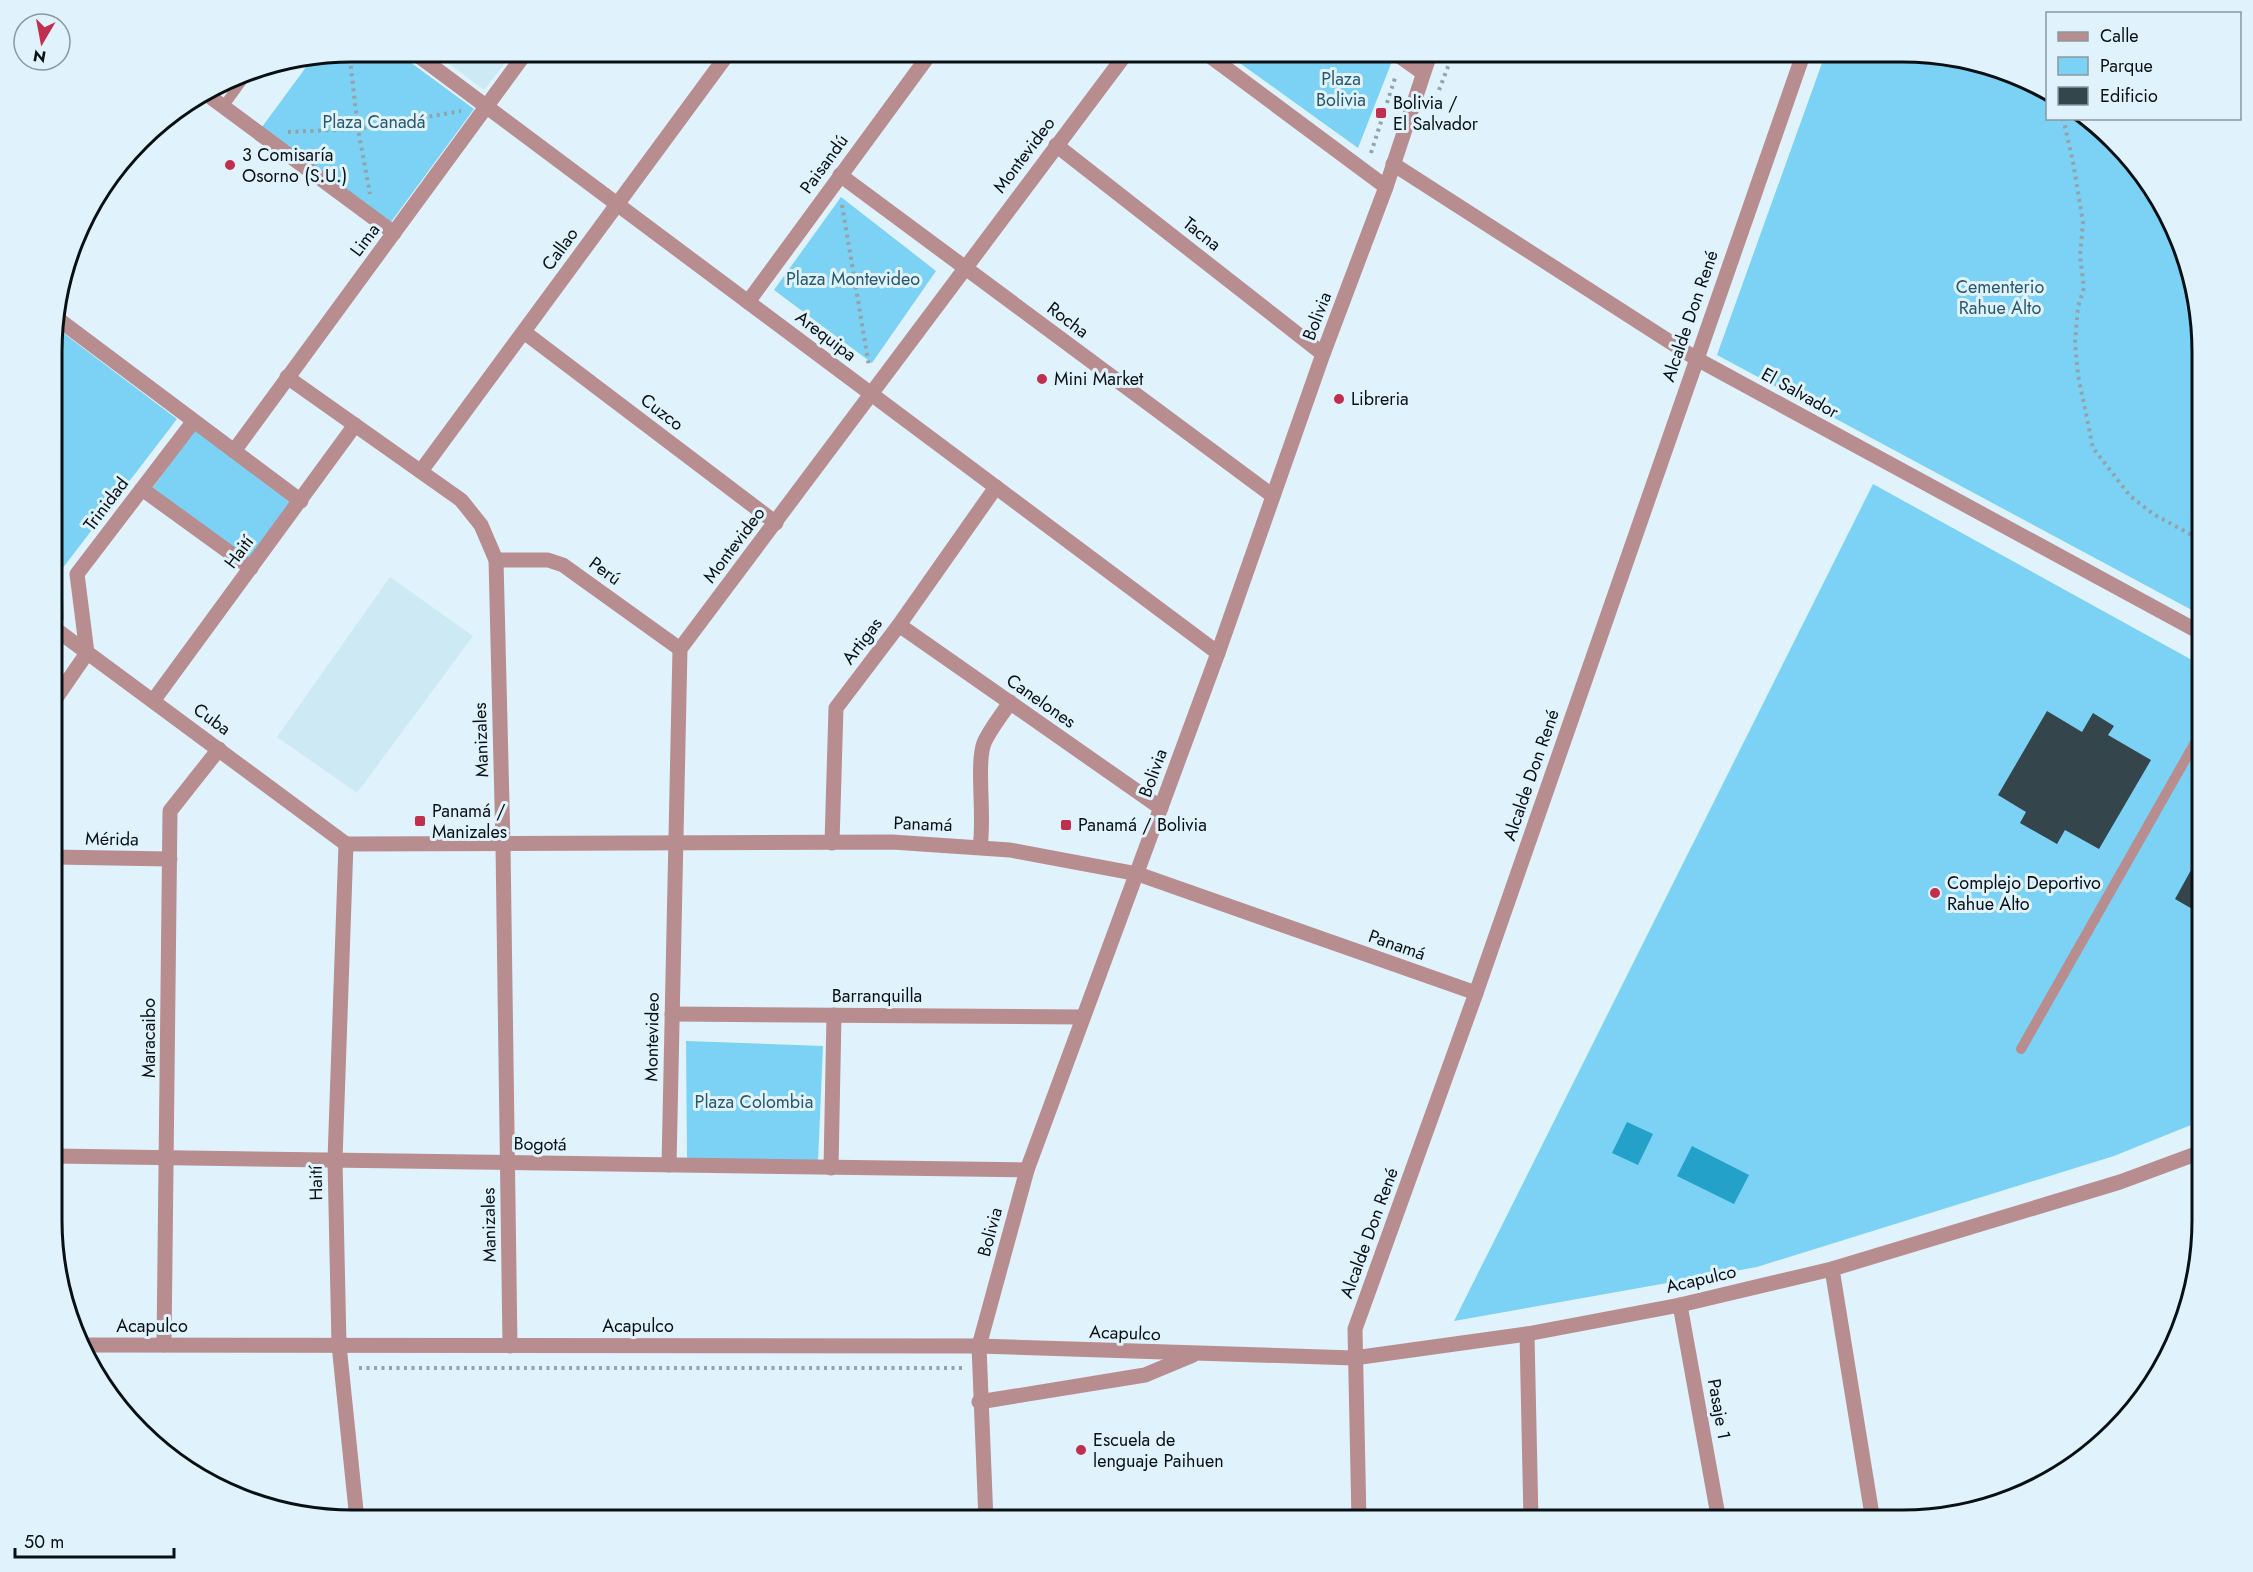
<svg xmlns="http://www.w3.org/2000/svg" width="2253" height="1572" viewBox="0 0 2253 1572" font-family="Jost,sans-serif">
<style>
.built{fill:#cde9f4}
.green{fill:#7cd2f4}
.water{fill:#23a1c9}
.building{fill:#35454c}
.lines{fill:none;stroke-linecap:round;stroke-linejoin:round}
.path{stroke:#94a3aa;stroke-width:4;stroke-dasharray:3 4.5;stroke-linecap:butt}
.service{stroke:#b88d90;stroke-width:10}
.minor{stroke:#b88d90;stroke-width:15}
.tertiary{stroke:#b88d90;stroke-width:15}
.poi-dot{fill:#c02f4e;stroke:#e0f3fc;stroke-width:2}
.labels{text-anchor:middle;dominant-baseline:central;stroke-width:6;stroke-linejoin:round;paint-order:stroke}
.park-label{font-size:18px;fill:#29586a;stroke:#e0f3fc}
.poi-label{font-size:18px;fill:#091013;stroke:#e0f3fc;text-anchor:start}
.street-label{font-size:18px;fill:#091013;stroke:#e0f3fc}
.rim{fill:none;stroke:#091013;stroke-width:3}
</style>
<rect width="100%" height="100%" fill="#e0f3fc"/>
<g class="built">
<path d="M432,51H514L484,90Z"/>
<path d="M390,577L473,636L357,793L277,737Z"/>
</g>
<g class="green">
<path d="M351,51H395L474,109L391,222L262,127L312,59Z"/>
<path d="M1223,51H1396L1358,148Z"/>
<path d="M1826,52H1921L1999,67L2047,93L2048,118L2090,119L2128,154L2171,218L2201,332V615L1717,355Z"/>
<path d="M841,197L936,271L872,363L774,290Z"/>
<path d="M54,326L177,419L62,569L64,620L54,612Z"/>
<path d="M195,430L293,501L250,559L151,490Z"/>
<path d="M1873,484L2201,665V1121L2114,1156L1757,1267L1454,1321Z"/>
<path d="M686,1041L823,1046L818,1162L687,1158Z"/>
</g>
<g class="water">
<path d="M1627,1122L1653,1134L1638,1165L1612,1153Z"/>
<path d="M1692,1146L1749,1175L1734,1204L1677,1176Z"/>
</g>
<g class="building">
<path d="M2047,711L2082,732L2093,713L2114,726L2108,735L2151,760L2099,849L2065,830L2057,844L2020,823L2026,812L1998,795Z"/>
<path d="M2201,852V914L2175,899Z"/>
</g>
<g class="lines">
<g class="path">
<path d="M349,51L358,129L370,194"/>
<path d="M1439,90L1454,51"/>
<path d="M2063,118L2073,162L2083,222L2080,256L2084,288L2078,307L2075,342L2078,375L2093,448L2130,496L2153,514L2201,540"/>
<path d="M288,132L358,129L461,111"/>
<path d="M1371,153L1396,75"/>
<path d="M842,205L869,366"/>
<path d="M359,1368H964"/>
</g>
<g class="service">
<path d="M223,107L249,71"/>
<path d="M2021,1049L2201,732"/>
</g>
<g class="minor">
<path d="M412,51L1218,653"/>
<path d="M1392,51L1423,73"/>
<path d="M205,93L394,233"/>
<path d="M1056,145L1323,354"/>
<path d="M840,175L1273,496"/>
<path d="M748,302L932,51"/>
<path d="M54,316L301,501"/>
<path d="M524,332L776,523"/>
<path d="M287,377L461,500L481,525L496,560L503,845L510,1346"/>
<path d="M234,451L527,51"/>
<path d="M421,471L730,51"/>
<path d="M142,489L251,568"/>
<path d="M496,560H548L563,565L680,649"/>
<path d="M899,625L1161,808"/>
<path d="M54,628L346,844"/>
<path d="M87,653L77,574L193,422"/>
<path d="M54,701L87,653"/>
<path d="M153,701L355,425"/>
<path d="M832,843L836,708L899,625L996,487"/>
<path d="M346,844L892,842L1010,850L1138,874L1476,993"/>
<path d="M346,844L335,1160L339,1345L357,1520"/>
<path d="M980,847C985,818 976,764 984,743C990,729 1002,715 1010,702"/>
<path d="M54,857L170,859"/>
<path d="M672,1014L1082,1017"/>
<path d="M54,1156L1027,1170"/>
<path d="M669,1165L680,649L1128,51"/>
<path d="M831,1168L834,1015"/>
<path d="M1832,1269L1873,1521"/>
<path d="M1680,1305L1719,1521"/>
<path d="M82,1345L979,1346"/>
<path d="M164,1345L170,811L219,749"/>
<path d="M979,1402L1145,1375L1193,1355"/>
<path d="M1359,1521L1355,1329L1476,993L1804,52"/>
</g>
<g class="tertiary">
<path d="M1203,51L1386,187"/>
<path d="M1393,164L1695,358L2201,633"/>
<path d="M1527,1334L1531,1521"/>
<path d="M979,1346L1354,1358L1527,1334L1680,1305L1832,1269L2120,1182L2201,1152"/>
<path d="M986,1521L979,1346L1027,1170L1218,653L1323,354L1386,187L1431,51"/>
</g>
</g>
<g class="poi-dot">
<rect x="1375" y="107" width="12" height="12" rx="3"/>
<circle cx="230" cy="165" r="6"/>
<circle cx="1042" cy="379" r="6"/>
<circle cx="1339" cy="399" r="6"/>
<rect x="414" y="815" width="12" height="12" rx="3"/>
<rect x="1060" y="819" width="12" height="12" rx="3"/>
<circle cx="1935" cy="893" r="6"/>
<circle cx="1081" cy="1450" r="6"/>
</g>
<g class="labels">
<g class="park-label">
<text x="1341" y="79">Plaza<tspan x="1341" dy="21">Bolivia</tspan></text>
<text x="374" y="122">Plaza Canadá</text>
<text x="853" y="279">Plaza Montevideo</text>
<text x="2000" y="287">Cementerio<tspan x="2000" dy="21">Rahue Alto</tspan></text>
<text x="754" y="1102">Plaza Colombia</text>
</g>
<g class="poi-label">
<text x="1393" y="103">Bolivia /<tspan x="1393" dy="21">El Salvador</tspan></text>
<text x="242" y="155">3 Comisaría<tspan x="242" dy="21">Osorno (S.U.)</tspan></text>
<text x="1054" y="379">Mini Market</text>
<text x="1351" y="399">Libreria</text>
<text x="432" y="811">Panamá /<tspan x="432" dy="21">Manizales</tspan></text>
<text x="1078" y="825">Panamá / Bolivia</text>
<text x="1947" y="883">Complejo Deportivo<tspan x="1947" dy="21">Rahue Alto</tspan></text>
<text x="1093" y="1440">Escuela de<tspan x="1093" dy="21">lenguaje Paihuen</tspan></text>
</g>
<g class="street-label">
<text transform="translate(1024 155) rotate(-53)">Montevideo</text>
<text transform="translate(824 164) rotate(-54)">Paisandú</text>
<text transform="translate(1202 234) rotate(38)">Tacna</text>
<text transform="translate(365 240) rotate(-53)">Lima</text>
<text transform="translate(560 249) rotate(-54)">Callao</text>
<text transform="translate(1317 316) rotate(-69)">Bolivia</text>
<text transform="translate(1690 316) rotate(-71)">Alcalde Don René</text>
<text transform="translate(1068 320) rotate(37)">Rocha</text>
<text transform="translate(826 336) rotate(37)">Arequipa</text>
<text transform="translate(1800 393) rotate(29)">El Salvador</text>
<text transform="translate(662 412) rotate(37)">Cuzco</text>
<text transform="translate(106 504) rotate(-53)">Trinidad</text>
<text transform="translate(734 545) rotate(-53)">Montevideo</text>
<text transform="translate(239 552) rotate(-53)">Haití</text>
<text transform="translate(605 571) rotate(36)">Perú</text>
<text transform="translate(862 641) rotate(-53)">Artigas</text>
<text transform="translate(1041 701) rotate(35)">Canelones</text>
<text transform="translate(212 719) rotate(36)">Cuba</text>
<text transform="translate(481 740) rotate(-92)">Manizales</text>
<text transform="translate(1153 773) rotate(-70)">Bolivia</text>
<text transform="translate(1531 775) rotate(-71)">Alcalde Don René</text>
<text transform="translate(923 824) rotate(2)">Panamá</text>
<text transform="translate(112 839) rotate(1)">Mérida</text>
<text transform="translate(1397 945) rotate(19)">Panamá</text>
<text x="877" y="996">Barranquilla</text>
<text transform="translate(652 1037) rotate(-89)">Montevideo</text>
<text transform="translate(149 1038) rotate(-90)">Maracaibo</text>
<text transform="translate(540 1144) rotate(1)">Bogotá</text>
<text transform="translate(316 1183) rotate(-91)">Haití</text>
<text transform="translate(489 1225) rotate(-91)">Manizales</text>
<text transform="translate(990 1232) rotate(-75)">Bolivia</text>
<text transform="translate(1369 1233) rotate(-70)">Alcalde Don René</text>
<text transform="translate(1701 1279) rotate(-13)">Acapulco</text>
<text x="152" y="1326">Acapulco</text>
<text x="638" y="1326">Acapulco</text>
<text transform="translate(1125 1333) rotate(2)">Acapulco</text>
<text transform="translate(1719 1409) rotate(80)">Pasaje 1</text>
</g>
</g>
<path d="M0 0H2253V1572H0ZM352 62H1902A290 290 0 0 1 2192 352V1220A290 290 0 0 1 1902 1510H352A290 290 0 0 1 62 1220V352A290 290 0 0 1 352 62Z" fill="#e0f3fc" fill-rule="evenodd"/>
<path class="rim" d="M352 62H1902A290 290 0 0 1 2192 352V1220A290 290 0 0 1 1902 1510H352A290 290 0 0 1 62 1220V352A290 290 0 0 1 352 62Z"/>
<rect x="2046" y="12" width="195" height="108" fill="#e0f3fc" stroke="#8a989f" stroke-width="1.5"/>
<rect x="2058" y="32" width="30" height="9" fill="#b88d90" stroke="#8a989f" stroke-width="1.5"/>
<text x="2100" y="42" font-size="18" fill="#091013">Calle</text>
<rect x="2058" y="57" width="30" height="18" fill="#7cd2f4" stroke="#8a989f" stroke-width="1.5"/>
<text x="2100" y="72" font-size="18" fill="#091013">Parque</text>
<rect x="2058" y="87" width="30" height="18" fill="#35454c" stroke="#8a989f" stroke-width="1.5"/>
<text x="2100" y="102" font-size="18" fill="#091013">Edificio</text>
<g transform="translate(42 42) rotate(190)"><circle r="28" fill="#e0f3fc" stroke="#8a989f" stroke-width="1.5"/>
<path d="M0-4.5L10 22L0 15L-10 22Z" fill="#c02f4e"/>
<text y="-9" font-size="16" font-weight="bold" text-anchor="middle" fill="#091013">N</text>
</g>
<path d="M15 1548v9h159v-9" fill="none" stroke="#091013" stroke-width="3"/>
<text x="24" y="1548" font-size="18" fill="#091013" stroke="#e0f3fc" stroke-width="4.5" paint-order="stroke">50 m</text>
</svg>
